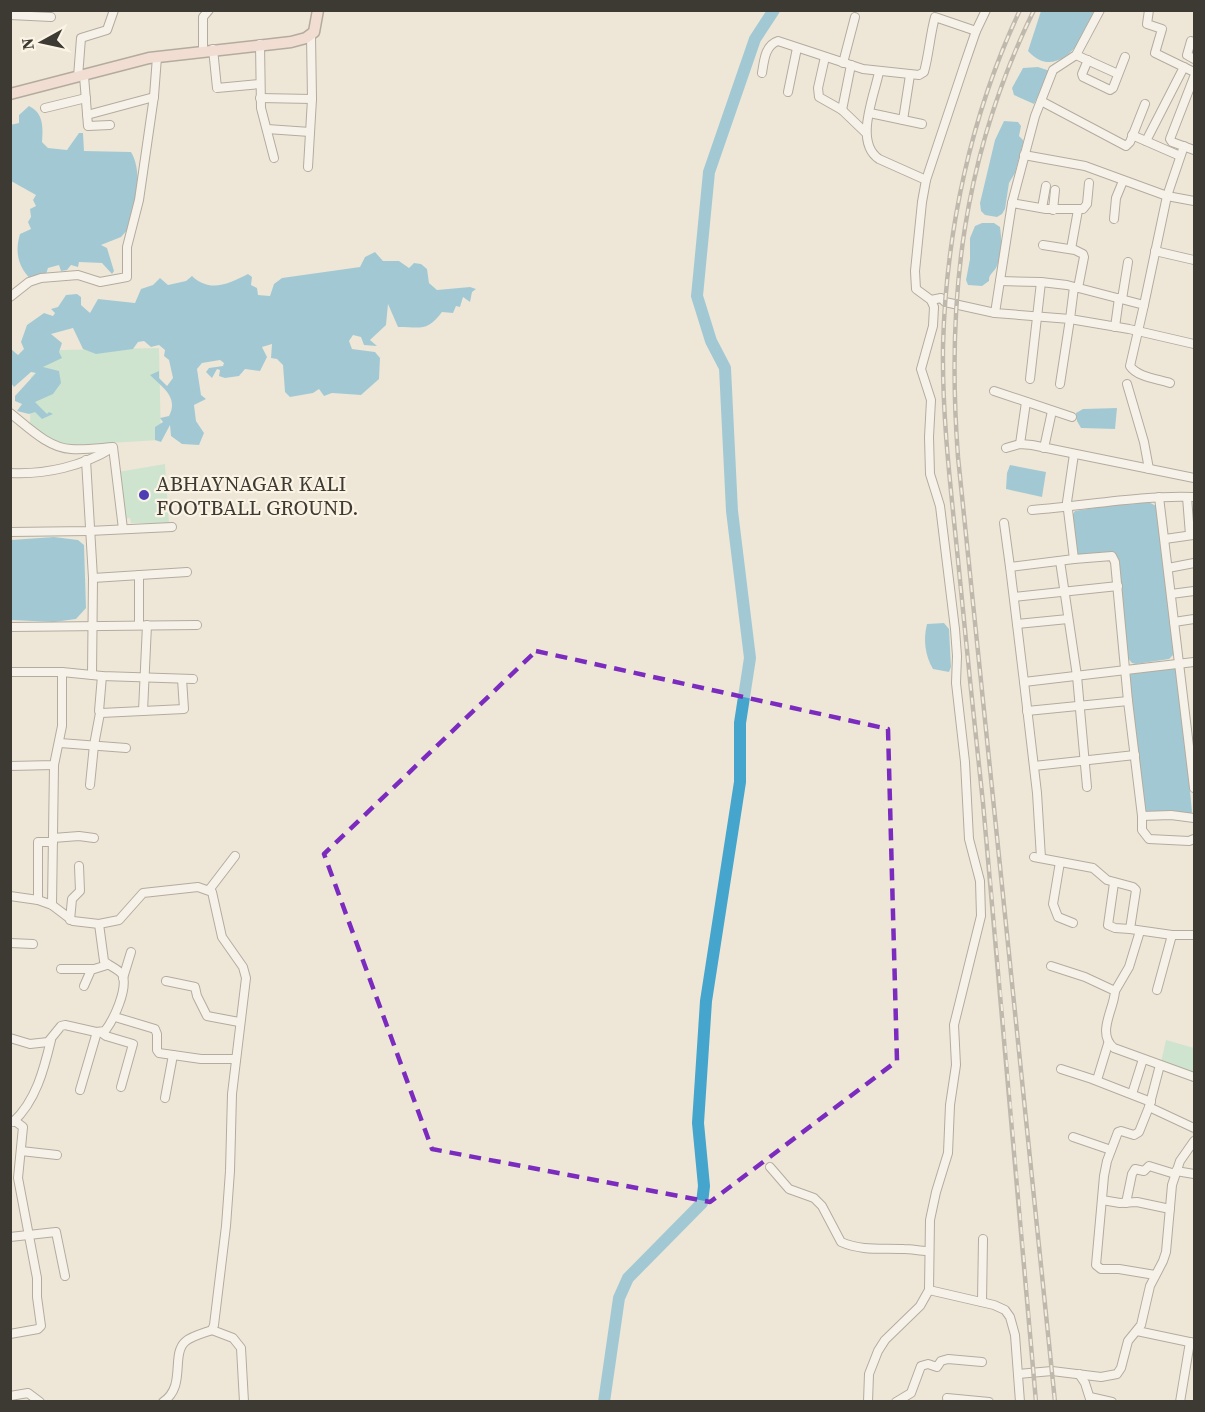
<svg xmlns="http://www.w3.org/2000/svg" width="1205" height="1412" viewBox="0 0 1205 1412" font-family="'Source Serif 4',serif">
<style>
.green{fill:#a9dfc3}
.water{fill:#46a5cc}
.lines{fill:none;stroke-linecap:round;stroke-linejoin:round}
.river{stroke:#46a5cc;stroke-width:12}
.street-casing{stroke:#6b6457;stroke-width:10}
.secondary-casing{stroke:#6b6457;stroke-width:13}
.street{stroke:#fff;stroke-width:8}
.secondary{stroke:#f3d0cb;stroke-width:10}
.rail-casing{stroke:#868278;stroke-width:4.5}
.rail{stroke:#fbf4e5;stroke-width:2;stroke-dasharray:7;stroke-linecap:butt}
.marked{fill:none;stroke:#7b2cbf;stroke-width:4.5;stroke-dasharray:12 8;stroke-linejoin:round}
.poi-dot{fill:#4c3db4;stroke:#fbf4e5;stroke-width:2}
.labels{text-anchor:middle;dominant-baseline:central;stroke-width:4.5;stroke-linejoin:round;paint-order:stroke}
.poi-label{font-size:21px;fill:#3d3a34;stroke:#fbf4e5;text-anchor:start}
</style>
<rect width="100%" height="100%" fill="#eee7d8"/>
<g class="green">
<path d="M159,348L161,440L58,446L30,425L31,377L60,350Z"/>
<path d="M165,464L169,523H131L130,518L125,519L118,472Z"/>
<path d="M1166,1040L1194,1048V1073L1161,1062Z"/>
</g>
<g class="water">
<path d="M1041,11H1099C1087,35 1058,84 1028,51Z"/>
<path d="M1038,67L1050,71L1034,104L1014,95L1012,88L1023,68Z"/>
<path d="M29,106C44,113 43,128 42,142L48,148L67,150L79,133H83L84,151L131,152C140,167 138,187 135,203C133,214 129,214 131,226L121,237L101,245L107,248L114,271L112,274L102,263L79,262L78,267L71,265L67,270L61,271L59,265L48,268L46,274L54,275L41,278L35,283C19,270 14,254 20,234L31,229L28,222L31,217L30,209L36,206L33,200L36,195L11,181L10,125L19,123V115Z"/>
<path d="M1004,121L1018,122L1021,126L1019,136L1023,140V143L1015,173L1009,183L1005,209L1002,214L997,217L985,215L981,211L980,203L995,140Z"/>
<path d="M982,223H994L1000,227C1002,240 1002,256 996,268C992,274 989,274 989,281L982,286L968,285L966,280L970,259V238L975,226Z"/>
<path d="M375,252L383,261H399L409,268L414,263L421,264L427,269L429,283L437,290L470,287L476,289L472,292L470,302L463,297L460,307L456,306L453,313L442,312C427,332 421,327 398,327L388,304L386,325L370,340L377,346L364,345L361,337L353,335L349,341L352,349L375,352L380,358L379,379L361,395L332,393L324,396L319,389L313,393L290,397L285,392L283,365L277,359L271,358L272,344L262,347L267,357L260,371L245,369L239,376L225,378L219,376L220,370L217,369L212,378L206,372L209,368L223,366L224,363L220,360L202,363L197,369L201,395L206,399L194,405L196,421L204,433L199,445L182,444L171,436L170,425L161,442L155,440V427L163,422L160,418L169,416C179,397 162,387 150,375L159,371V378L167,386L173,378L169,360L164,356L165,350L159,345L151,347L144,341L138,342L133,349L96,354L83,349L73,328L51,334L62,343L59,352L62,358L43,367L59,371L61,383L53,394L35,402L47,414L49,412L53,414L42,419L35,412L29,414L17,411L22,404L15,401V396L36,373L31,372L14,387L11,383V349L18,355L24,349L21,342L27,325L44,313L53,316L55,313L51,309L58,307L66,295L77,294L81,297V305L90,313L98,299L135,303L141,289L153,285L160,278L168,285L186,281L192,276C210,293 228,284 248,274L252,277L251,285L257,288L258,295L270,296L274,284L282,278L360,267L365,257Z"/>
<path d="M1117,408L1115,429L1081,428L1077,421L1076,413L1083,409Z"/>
<path d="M1010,465L1046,472L1042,497L1006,489L1007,473Z"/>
<path d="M1145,500L1156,506L1174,654L1169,659L1136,664L1132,663L1127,657L1114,554L1082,557L1075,553L1073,514L1075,511Z"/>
<path d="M54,537L78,540L84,545L86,608L76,619L54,622L11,620V540Z"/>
<path d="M944,623L949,629L951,667L949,672L933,669C925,656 923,639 927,624Z"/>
<path d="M1175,667L1179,674L1192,812L1190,814L1146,812L1129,678L1131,674Z"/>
</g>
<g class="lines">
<path class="river" d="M604,1402L619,1298L628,1278L702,1203L704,1186L698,1123L706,1001L740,782V723L750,658L732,511L725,368L711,341L697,296L709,172L755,39L774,10"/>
<g class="street-casing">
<g id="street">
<path d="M1149,10L1147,24L1162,29L1155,53L1194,72"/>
<path d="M10,15L51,17"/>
<path d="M1191,41L1187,55L1194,59"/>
<path d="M260,44L261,108L274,158"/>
<path d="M213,49L217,88L260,84"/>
<path d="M203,51V17L209,10"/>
<path d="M1076,55L1118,74"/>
<path d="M825,57L818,88L819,97L842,110L866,133"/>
<path d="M1088,60L1082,74L1083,77L1110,90L1113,88L1125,57"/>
<path d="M843,63L855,17"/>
<path d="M879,72C874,97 854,142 879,159L926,180"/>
<path d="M762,73C764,61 765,45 778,41L863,69L919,75L924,72C929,54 930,35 935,17L976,31"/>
<path d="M84,76L88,126L110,125"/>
<path d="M78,77L81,38L107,30L114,10"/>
<path d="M1194,77L1170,139L1172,142L1194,150"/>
<path d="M788,92L797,48"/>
<path d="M260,98L312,99"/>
<path d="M1041,101L1126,146L1130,142L1145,104"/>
<path d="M45,108L86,98"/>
<path d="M842,110L851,65"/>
<path d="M870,113L922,124"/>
<path d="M87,115L154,97"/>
<path d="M903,120L910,75"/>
<path d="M267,129L310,132"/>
<path d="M1132,135L1180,156"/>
<path d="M1146,141L1184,67"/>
<path d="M1024,155L1085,166L1167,196L1194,201"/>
<path d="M308,167L312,99L311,35"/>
<path d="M1012,203L1046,209H1083L1087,204L1089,183"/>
<path d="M1042,208L1046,186"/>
<path d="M1053,210L1055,190"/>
<path d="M1114,219L1116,198L1123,181"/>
<path d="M1043,245L1075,250L1083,254L1084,257L1078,288"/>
<path d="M1071,249L1078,210"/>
<path d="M1155,251L1194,260"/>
<path d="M1000,281L1041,282L1067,285L1144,305L1130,366C1137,377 1158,379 1170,383"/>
<path d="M1074,287L1070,319L1129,329L1194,344"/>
<path d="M10,297L29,282L41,278L78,275L100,282L127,277V247L139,200L154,96L157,57"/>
<path d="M1122,299L1128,262"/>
<path d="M931,300L941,298L945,302L995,313"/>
<path d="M1144,305L1167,196L1184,146"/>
<path d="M1115,327L1119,298"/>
<path d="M1030,379L1041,282"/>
<path d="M1060,384L1070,319L995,313L1012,203L1035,116L1053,70L1076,55L1100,10"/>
<path d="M1127,384L1144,442L1149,469"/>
<path d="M994,391L1072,417"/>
<path d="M10,413C27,426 48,448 71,449C85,450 99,448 113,447L123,529"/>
<path d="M1020,444L1026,402"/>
<path d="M1006,448L1020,444L1032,445L1194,478"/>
<path d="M1044,448L1052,411"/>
<path d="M1074,454L1067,502L1074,559L1112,556L1115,562L1128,701L1142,816L1171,815L1194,818"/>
<path d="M86,460L93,578L92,675"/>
<path d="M10,473C45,475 83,466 112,448"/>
<path d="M1159,497L1194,788"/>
<path d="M1187,497L1190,535"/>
<path d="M1032,510C1086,506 1140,495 1194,497"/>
<path d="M1004,523L1010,567"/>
<path d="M10,532L89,531L172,527"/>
<path d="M1165,539L1193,535"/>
<path d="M1074,559L1010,567L1024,682L1194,662"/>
<path d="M1060,561L1077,676L1087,787"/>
<path d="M1168,568L1194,563"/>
<path d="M93,578L187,572"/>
<path d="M1171,594L1194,591"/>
<path d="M1014,597L1118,586"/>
<path d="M1174,622L1194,619"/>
<path d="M1017,624L1068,619"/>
<path d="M139,625V575"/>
<path d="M10,627L197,625"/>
<path d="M10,672H62L102,676L193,679"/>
<path d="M102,676L99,711L101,713L184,709L182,679"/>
<path d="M1024,682L1037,793L1041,858"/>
<path d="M143,711L147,625"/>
<path d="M1027,711L1128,701"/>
<path d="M60,743L126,748"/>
<path d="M10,766L54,765L62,726V672"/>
<path d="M1034,766L1135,755"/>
<path d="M90,785L94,745L100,713"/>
<path d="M1142,816V830L1149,839L1189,841L1194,839"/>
<path d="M53,838L79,836L94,838"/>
<path d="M1034,857L1093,868L1107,880L1133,887L1136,890L1130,929L1172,935H1194"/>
<path d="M1060,862L1053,904L1058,917L1073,923"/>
<path d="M1114,883L1108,925L1115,928L1130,929"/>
<path d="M209,890L235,856"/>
<path d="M10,896L38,900L52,905L73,921L99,924L119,920L143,893L198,887L212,892L222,937L243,967L246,978L232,1094L230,1171L226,1226L214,1325L212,1330C204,1333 192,1336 186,1341C170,1354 187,1386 163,1402"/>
<path d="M38,900V842H53"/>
<path d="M52,905L54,765"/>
<path d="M70,920L72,899L80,891L79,866"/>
<path d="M10,943L33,944"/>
<path d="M1051,966L1085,977L1115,991C1114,1010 1096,1033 1114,1048L1194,1077"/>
<path d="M61,969H92"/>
<path d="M123,978L131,952"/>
<path d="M166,981L195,987L197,996L207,1016L239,1022"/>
<path d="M84,986L91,970L107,965"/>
<path d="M1157,990L1172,935"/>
<path d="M1115,991L1129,967L1140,931"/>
<path d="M115,1017L155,1029L157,1034V1050L159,1053L201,1059H236"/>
<path d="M102,1033L106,1036L133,1044L121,1087"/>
<path d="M10,1038L30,1044L48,1042L61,1026L65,1025L96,1032L105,1031C114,1019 127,991 123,976C121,970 109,966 104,961L99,924"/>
<path d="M1061,1069L1092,1079L1151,1102"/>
<path d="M1097,1080L1108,1044"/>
<path d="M80,1090L97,1032"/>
<path d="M1132,1094L1143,1059"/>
<path d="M165,1098L173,1055"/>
<path d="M1149,1107L1194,1128"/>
<path d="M13,1122C36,1101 44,1069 51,1040"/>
<path d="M1073,1137L1111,1150"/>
<path d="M21,1151L57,1155"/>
<path d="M770,1167L789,1189L814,1198L822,1206L841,1242C862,1251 881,1248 904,1249C912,1249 920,1251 928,1251"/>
<path d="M1176,1171L1194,1174"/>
<path d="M1102,1200L1120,1203L1137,1202L1170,1209"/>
<path d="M1126,1203L1132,1174L1135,1169L1144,1171L1149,1166L1175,1174"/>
<path d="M10,1237L56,1232L65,1276"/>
<path d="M1155,1275L1119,1269H1101L1096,1265L1104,1176L1107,1161L1118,1132L1121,1131L1134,1135L1139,1132L1149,1107L1160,1065"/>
<path d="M929,1290L994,1305L1005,1310L1010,1317L1015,1335L1020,1402"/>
<path d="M982,1302L983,1239"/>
<path d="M212,1330L233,1338L241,1348L244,1402"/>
<path d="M1137,1331L1194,1343"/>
<path d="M10,1334L38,1329L41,1326L37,1297V1278L18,1178L23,1127L15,1121"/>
<path d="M1018,1374L1052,1371L1101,1377L1117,1374L1121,1368L1128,1341L1141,1325L1150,1286L1163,1261L1166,1252L1172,1185L1180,1161L1194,1141"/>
<path d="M1079,1374L1085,1383L1091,1402"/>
<path d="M10,1396L28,1393L40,1402"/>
<path d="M1090,1397L1112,1402"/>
<path d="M947,1398L989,1402"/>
<path d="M868,1402L869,1374L878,1351L885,1340L920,1306L929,1290L930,1220L936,1192L948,1153L950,1105L956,1065L954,1025L981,916L980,881L969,839L965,762L956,683L957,656L955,629L940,506L930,474L929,437L931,400L921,369L933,326L934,307L931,300L916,289L915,271L922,202L926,180L965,63L976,31L986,10"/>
<path d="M896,1402L911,1393L921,1366L928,1364L937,1367L941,1361L948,1359L982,1362"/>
<path d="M1180,1402L1190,1342"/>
</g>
</g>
<g class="secondary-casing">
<path id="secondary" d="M10,94L149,58L291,42L306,38L314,32L318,10"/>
</g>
<use href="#street" class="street"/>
<use href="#secondary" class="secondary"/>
<g class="rail-casing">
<g id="rail">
<path d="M1020,10C971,114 946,231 943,346C942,414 950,482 957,550C965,634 974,719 983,803C1002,1002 1019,1202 1036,1402"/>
<path d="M1034,10C963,155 946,298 958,457L1055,1402"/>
</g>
</g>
<use href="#rail" class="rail"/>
</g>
<path d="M0 0H1205V1412H0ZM536,651L888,729L897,1061L710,1202L432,1149L324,854Z" fill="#eee7d8" fill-opacity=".55" fill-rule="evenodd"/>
<path class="marked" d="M536,651L888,729L897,1061L710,1202L432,1149L324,854Z"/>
<circle class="poi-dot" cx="144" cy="495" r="6"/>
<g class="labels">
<g class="poi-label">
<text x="156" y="483">ABHAYNAGAR KALI<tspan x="156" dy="24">FOOTBALL GROUND.</tspan></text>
</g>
</g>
<rect width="1205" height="1412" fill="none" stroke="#3d3a34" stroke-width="24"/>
<g transform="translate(42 42) rotate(262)" stroke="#fbf4e5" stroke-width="4.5" paint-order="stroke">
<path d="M0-4.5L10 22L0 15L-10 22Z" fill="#3d3a34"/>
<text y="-9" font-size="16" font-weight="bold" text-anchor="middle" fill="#3d3a34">N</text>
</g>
</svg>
